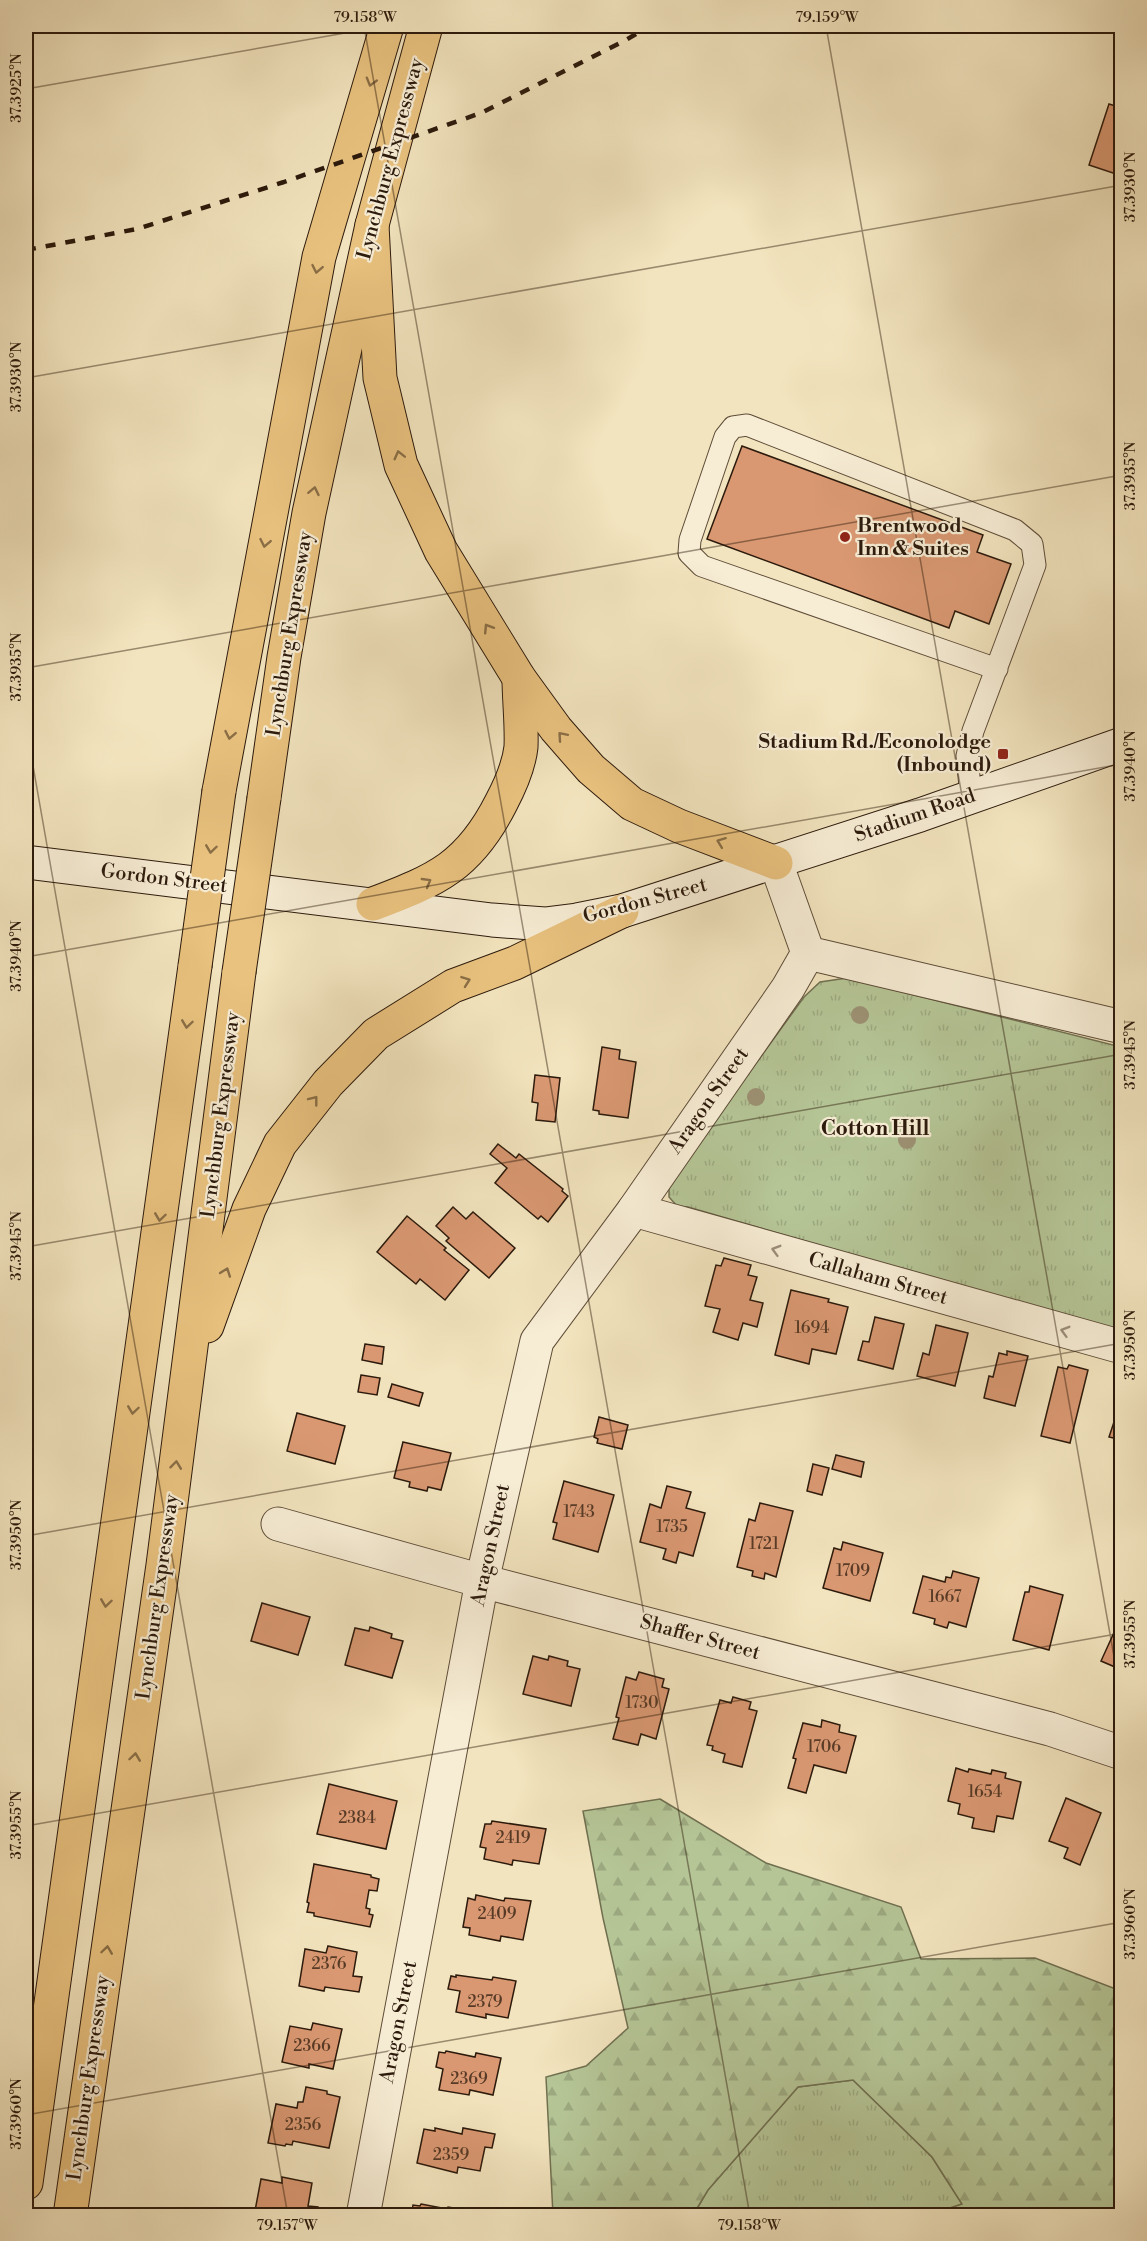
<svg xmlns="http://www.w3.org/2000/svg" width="1147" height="2241" viewBox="0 0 1147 2241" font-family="'Libre Bodoni',serif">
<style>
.grass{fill:url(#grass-tufts);stroke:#707051;stroke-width:1.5}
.forest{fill:url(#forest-firs);stroke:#707051;stroke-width:1.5}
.building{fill:#d99872;stroke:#2c1a0c;stroke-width:1.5}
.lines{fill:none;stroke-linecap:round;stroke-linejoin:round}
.lane-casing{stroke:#5e4c38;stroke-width:23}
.street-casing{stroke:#5e4c38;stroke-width:35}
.secondary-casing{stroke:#2c1a0c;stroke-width:35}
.highway-casing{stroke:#2c1a0c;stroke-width:35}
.lane{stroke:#f7edd5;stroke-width:21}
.street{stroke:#f7edd5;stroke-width:33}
.secondary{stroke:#f7edd5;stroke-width:33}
.highway{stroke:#e9c27f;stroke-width:33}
.rail{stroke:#2c1a0c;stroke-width:4.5;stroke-dasharray:10 10;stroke-linecap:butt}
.highway-bridge-casing{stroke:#2c1a0c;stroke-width:35;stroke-linecap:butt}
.highway-bridge{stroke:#e9c27f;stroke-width:33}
.tree{fill:#9c9173}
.oneway{stroke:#8a6e46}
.oneway2{stroke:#9c8e7b}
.ticks{fill:none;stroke:#2c1a0c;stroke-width:1.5;stroke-opacity:0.45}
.poi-dot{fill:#8f2418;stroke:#f7edd5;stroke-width:2}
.labels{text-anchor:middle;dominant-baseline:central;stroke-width:4.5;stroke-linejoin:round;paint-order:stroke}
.number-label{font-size:16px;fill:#573a26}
.street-label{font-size:20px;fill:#2c1a0c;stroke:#f7edd5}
.poi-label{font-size:20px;font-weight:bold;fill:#2c1a0c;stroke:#f7edd5;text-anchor:start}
.neighbourhood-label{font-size:21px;font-weight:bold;fill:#2c1a0c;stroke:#f7edd5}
.neatline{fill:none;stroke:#2c1a0c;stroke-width:2}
.ticks-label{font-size:15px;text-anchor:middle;fill:#2c1a0c}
</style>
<defs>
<pattern id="grass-tufts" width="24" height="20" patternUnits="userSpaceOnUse" patternTransform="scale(1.5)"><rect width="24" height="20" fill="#b5c596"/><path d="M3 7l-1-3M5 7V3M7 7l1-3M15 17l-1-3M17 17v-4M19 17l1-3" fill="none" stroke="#9ca980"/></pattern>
<pattern id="forest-firs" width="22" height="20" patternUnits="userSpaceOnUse" patternTransform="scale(1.5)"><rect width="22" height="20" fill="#b5c596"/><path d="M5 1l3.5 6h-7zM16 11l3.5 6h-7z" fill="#9ca980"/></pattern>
</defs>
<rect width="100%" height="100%" fill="#f2e4be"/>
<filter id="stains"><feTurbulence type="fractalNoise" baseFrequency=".00333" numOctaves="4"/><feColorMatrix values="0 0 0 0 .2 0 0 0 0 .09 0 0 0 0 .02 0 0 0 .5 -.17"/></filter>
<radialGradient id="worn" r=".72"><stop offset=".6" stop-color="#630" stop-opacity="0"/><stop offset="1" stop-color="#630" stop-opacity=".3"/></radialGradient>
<g class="grass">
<path d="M847,978L1121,1047V1333L688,1207L677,1206L669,1197V1183L804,997L820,982Z"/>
<path d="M853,2080L932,2157L962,2204L929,2216H847L828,2213L826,2216H693L708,2190L798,2087Z"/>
</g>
<path class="forest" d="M660,1799L766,1863L901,1907L921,1959L1035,1958L1121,1991V2215H929L962,2204L932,2157L853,2080L798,2087L708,2190L693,2215H553L546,2077L586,2066L628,2028L603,1918L583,1811Z"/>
<g class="building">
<path d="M1109,104L1122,108V176L1089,165Z"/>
<path d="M742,446L983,535L977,552L1011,564L989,624L955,611L949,628L707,539Z"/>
<path d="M602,1047L620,1050L619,1059L636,1062L628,1118L599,1114V1111L593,1110Z"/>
<path d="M535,1075L560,1078L555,1122L536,1120L538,1103L532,1102Z"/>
<path d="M498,1144L516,1158L519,1154L563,1189L562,1191L568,1196L548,1222L541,1216L538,1219L495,1183L507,1168L490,1154Z"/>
<path d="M453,1207L466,1219L473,1212L515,1248L489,1278L446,1241L449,1238L436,1226Z"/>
<path d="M407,1216L446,1248L444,1250L469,1270L445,1300L420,1279L416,1284L377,1252Z"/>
<path d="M724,1258L751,1265L748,1275L757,1277L750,1300L763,1303L757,1327L743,1323L738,1340L713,1332L720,1309L705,1306L716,1265L721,1266Z"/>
<path d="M791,1290L829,1299L828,1302L848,1307L836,1354L812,1349L809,1364L775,1355Z"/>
<path d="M875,1317L904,1324L893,1369L858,1360L863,1341L869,1342Z"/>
<path d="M936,1325L968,1333L955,1386L917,1376L923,1353L929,1355Z"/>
<path d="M365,1344L384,1347L382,1364L362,1360Z"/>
<path d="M1007,1351L1028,1356L1015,1406L984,1398L989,1376L993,1377L999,1353L1007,1355Z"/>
<path d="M1069,1365L1088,1370L1070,1443L1041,1436L1058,1367L1067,1369Z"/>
<path d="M361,1375L380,1378L377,1395L358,1392Z"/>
<path d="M392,1384L423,1393L419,1406L388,1397Z"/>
<path d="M1122,1398V1440L1109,1437Z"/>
<path d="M297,1413L345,1426L335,1464L287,1451Z"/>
<path d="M599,1417L628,1425L622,1449L597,1443L598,1439L594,1437Z"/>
<path d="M403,1442L451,1453L441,1490L428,1487L427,1491L409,1487L410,1482L394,1478Z"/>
<path d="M836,1455L864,1462L861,1477L832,1469Z"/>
<path d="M813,1464L829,1468L822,1495L807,1491Z"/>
<path d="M564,1481L614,1495L598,1552L553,1539L557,1523L553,1522Z"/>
<path d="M667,1486L691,1492L686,1508L705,1513L693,1556L679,1552L676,1563L663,1559L666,1549L640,1542L650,1504L661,1508Z"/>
<path d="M760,1503L793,1511L776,1577L765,1573L764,1579L752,1576L753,1571L737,1567L749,1519L755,1521Z"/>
<path d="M843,1542L883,1553L870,1601L823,1588L834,1548L841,1550Z"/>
<path d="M953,1571L979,1578L966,1627L949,1622L947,1628L934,1624L935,1619L913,1613L923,1576L945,1582L946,1577L951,1578Z"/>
<path d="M1030,1586L1063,1595L1049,1650L1013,1640L1025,1592H1029Z"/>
<path d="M262,1603L310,1617L298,1655L251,1641Z"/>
<path d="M1122,1615V1670L1101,1661Z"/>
<path d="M370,1627L392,1634L391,1638L403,1641L392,1678L345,1665L355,1628L369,1631Z"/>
<path d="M533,1656L548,1660L549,1656L568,1661L567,1666L580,1669L571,1706L523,1694Z"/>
<path d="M639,1672L664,1679L662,1687L669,1689L656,1739L641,1734L638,1745L613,1739L619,1718L616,1717L626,1677L636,1680Z"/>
<path d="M733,1697L751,1702L749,1709L757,1711L742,1767L723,1762L725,1754L712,1750L713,1746L707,1745L720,1700L731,1703Z"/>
<path d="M822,1720L840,1725L839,1732L856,1736L846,1773L814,1765L806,1793L788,1788L796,1759L793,1758L803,1723L821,1727Z"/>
<path d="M956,1768L968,1772L969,1769L991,1774L992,1770L1006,1773L1005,1778L1021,1782L1013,1819L997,1816L994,1832L972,1828L974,1818L958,1814L960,1804L948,1801Z"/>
<path d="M329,1784L397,1801L386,1849L317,1834Z"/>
<path d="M1066,1798L1101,1813L1080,1865L1064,1858L1068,1848L1049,1841Z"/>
<path d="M492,1821L546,1829L539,1864L513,1860L512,1865L484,1859L486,1848L480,1847L485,1824H491Z"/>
<path d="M314,1864L371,1875V1877L379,1879L377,1891L369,1890L366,1908L370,1909L369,1914L373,1915L370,1927L314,1916V1913L307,1912L309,1903L307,1902Z"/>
<path d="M476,1895L504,1901L505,1898L531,1901L523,1940L501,1936L500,1941L469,1935L470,1928L463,1927L468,1898L475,1900Z"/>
<path d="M328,1946L357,1952L353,1976L362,1977L359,1992L325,1987L324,1991L299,1986L305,1949L326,1953Z"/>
<path d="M456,1975L492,1980L493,1977L516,1981L508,2018L486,2014V2018L456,2012L460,1991L448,1989L451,1976L456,1977Z"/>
<path d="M313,2023L342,2029L333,2069L309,2064V2068L282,2062L290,2026L311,2030Z"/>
<path d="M446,2051L475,2057L476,2053L501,2058L493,2095L470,2090L469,2095L439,2090L443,2069L436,2067L439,2052L445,2053Z"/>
<path d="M306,2087L327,2091V2094L340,2097L329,2148L293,2141L292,2145L286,2144L285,2146L268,2143L276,2104L297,2108L298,2102H303Z"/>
<path d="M435,2128L462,2134L463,2128L495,2134L492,2148L485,2147L480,2171L458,2167L457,2173L417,2163L424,2129L435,2131Z"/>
<path d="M282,2177L312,2183L308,2206L318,2207L317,2216H254L261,2179L282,2183Z"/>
<path d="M421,2204L447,2209L448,2207L473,2211L472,2216H411L413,2205L420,2206Z"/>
</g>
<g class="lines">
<g class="lane-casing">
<path id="lane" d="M971,797L967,756L973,731L1035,565L1032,544L1015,530L747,425L733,427L725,437L690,540L689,553L702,566L997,669"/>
</g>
<g class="street-casing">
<g id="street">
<path d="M776,863L808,953L1122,1027"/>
<path d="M634,1210L1122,1347"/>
<path d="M278,1524L482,1581L1050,1729L1122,1753"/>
<path d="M363,2216L482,1581L537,1341L634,1210L788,988L808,953"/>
</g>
</g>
<g class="secondary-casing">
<path id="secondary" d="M26,862L492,920L545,924L577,920L622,911L920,815L1122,744"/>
</g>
<g class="highway-casing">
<g id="highway">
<path d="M372,225L380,378L401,465L441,551L519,678L556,729L591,769L632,804L679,826L776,863"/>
<path d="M219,791L319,257L387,26"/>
<path d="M264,798L284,657L309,513L372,225L426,26"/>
<path d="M373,904C437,880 469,866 501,803C510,786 519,765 521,747C522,724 519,700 519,678"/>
<path d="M207,1326L249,1209L280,1144L328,1083L376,1034L453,986L515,963L622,911"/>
<path d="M26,2183L195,966"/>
<path d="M70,2216L163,1565L239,972"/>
</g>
</g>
<use href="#lane" class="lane"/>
<use href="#street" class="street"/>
<use href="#secondary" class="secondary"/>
<use href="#highway" class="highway"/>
<path class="rail" d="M26,250L137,229L284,182L481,113L626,40L649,26"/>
<g class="highway-bridge-casing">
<g id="highway-bridge">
<path d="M195,966L219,791"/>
<path d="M239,972L264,798"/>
</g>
</g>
<use href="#highway-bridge" class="highway-bridge"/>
</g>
<g class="tree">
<circle cx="860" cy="1015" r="9"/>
<circle cx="756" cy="1097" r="9"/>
<circle cx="907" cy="1140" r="9"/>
</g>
<defs><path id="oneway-chevron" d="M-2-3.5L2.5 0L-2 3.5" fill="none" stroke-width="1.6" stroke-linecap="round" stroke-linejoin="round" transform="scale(1.5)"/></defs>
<g class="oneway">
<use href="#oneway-chevron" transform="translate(371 82) rotate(106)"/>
<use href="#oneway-chevron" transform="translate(317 269) rotate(101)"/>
<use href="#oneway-chevron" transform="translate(399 455) rotate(-104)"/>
<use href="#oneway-chevron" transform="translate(314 491) rotate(-78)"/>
<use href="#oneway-chevron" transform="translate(265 543) rotate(101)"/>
<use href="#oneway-chevron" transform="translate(488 628) rotate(-122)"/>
<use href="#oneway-chevron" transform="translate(230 735) rotate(101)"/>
<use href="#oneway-chevron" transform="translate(562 736) rotate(-131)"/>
<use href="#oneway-chevron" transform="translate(721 842) rotate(-159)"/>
<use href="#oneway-chevron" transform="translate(211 849) rotate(98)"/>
<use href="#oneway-chevron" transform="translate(427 882) rotate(-30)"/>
<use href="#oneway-chevron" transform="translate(466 981) rotate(-20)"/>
<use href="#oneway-chevron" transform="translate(187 1024) rotate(98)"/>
<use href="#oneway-chevron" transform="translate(314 1100) rotate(-52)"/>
<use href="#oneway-chevron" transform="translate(160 1217) rotate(98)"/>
<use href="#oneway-chevron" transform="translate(226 1272) rotate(-70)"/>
<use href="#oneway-chevron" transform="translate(133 1410) rotate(98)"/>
<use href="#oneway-chevron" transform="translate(176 1465) rotate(-83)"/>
<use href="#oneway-chevron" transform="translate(106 1603) rotate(98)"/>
<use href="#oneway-chevron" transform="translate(135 1757) rotate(-82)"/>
<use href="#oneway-chevron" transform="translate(107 1950) rotate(-82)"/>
</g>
<g class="oneway2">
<use href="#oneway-chevron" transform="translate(776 1250) rotate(-164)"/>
<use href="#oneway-chevron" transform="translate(1065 1331) rotate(-164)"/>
</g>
<path class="ticks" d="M364,26L750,2216M826,26L1122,1702M26,89L385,26M26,378L1122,185M26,668L1122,475M26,726L288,2216M26,957L1122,764M26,1247L1122,1054M26,1536L1122,1343M26,1826L1122,1633M26,2115L1122,1922M1100,2216L1122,2212"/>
<g class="poi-dot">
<circle cx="845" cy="537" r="6"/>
<rect x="997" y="748" width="12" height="12" rx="3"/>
</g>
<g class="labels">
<g class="number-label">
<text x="812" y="1328">1694</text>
<text x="579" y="1512">1743</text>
<text x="672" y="1527">1735</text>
<text x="764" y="1544">1721</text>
<text x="853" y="1571">1709</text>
<text x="945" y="1597">1667</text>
<text x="642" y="1703">1730</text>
<text x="824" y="1747">1706</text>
<text x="985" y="1792">1654</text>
<text x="357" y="1818">2384</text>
<text x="513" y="1838">2419</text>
<text x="497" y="1914">2409</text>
<text x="329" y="1964">2376</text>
<text x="485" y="2002">2379</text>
<text x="312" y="2046">2366</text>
<text x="469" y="2079">2369</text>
<text x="303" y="2125">2356</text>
<text x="451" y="2155">2359</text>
</g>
<g class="street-label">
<text transform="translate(391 159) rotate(-75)">Lynchburg Expressway</text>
<text transform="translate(290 634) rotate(-81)">Lynchburg Expressway</text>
<text transform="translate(915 816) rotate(-19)">Stadium Road</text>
<text transform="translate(164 879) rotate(7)">Gordon Street</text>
<text transform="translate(645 901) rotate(-15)">Gordon Street</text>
<text transform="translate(709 1101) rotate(-55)">Aragon Street</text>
<text transform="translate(221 1115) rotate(-83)">Lynchburg Expressway</text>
<text transform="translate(878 1279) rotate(16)">Callaham Street</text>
<text transform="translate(491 1545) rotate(-78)">Aragon Street</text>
<text transform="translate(158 1597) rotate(-82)">Lynchburg Expressway</text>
<text transform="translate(700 1638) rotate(15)">Shaffer Street</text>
<text transform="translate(399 2022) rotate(-79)">Aragon Street</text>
<text transform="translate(89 2078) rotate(-82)">Lynchburg Expressway</text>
</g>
<g class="poi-label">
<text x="857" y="526">Brentwood<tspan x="857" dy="23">Inn &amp; Suites</tspan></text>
<text x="991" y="742" text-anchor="end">Stadium Rd./Econolodge<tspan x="991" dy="23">(Inbound)</tspan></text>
</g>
<g class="neighbourhood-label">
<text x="875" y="1129">Cotton Hill</text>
</g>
</g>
<rect width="1147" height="2241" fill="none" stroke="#f2e4be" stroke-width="66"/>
<rect x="33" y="33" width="1081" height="2175" class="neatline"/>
<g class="ticks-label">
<text x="365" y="22">79.158°W</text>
<text x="827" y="22">79.159°W</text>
<text transform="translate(16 88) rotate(-90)" y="5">37.3925°N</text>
<text transform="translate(1130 187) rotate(-90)" y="5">37.3930°N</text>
<text transform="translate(16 377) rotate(-90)" y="5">37.3930°N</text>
<text transform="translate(1130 476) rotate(-90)" y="5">37.3935°N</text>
<text transform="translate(16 667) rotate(-90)" y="5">37.3935°N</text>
<text transform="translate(1130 766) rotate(-90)" y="5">37.3940°N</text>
<text transform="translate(16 956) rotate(-90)" y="5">37.3940°N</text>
<text transform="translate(1130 1055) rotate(-90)" y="5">37.3945°N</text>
<text transform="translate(16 1246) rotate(-90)" y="5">37.3945°N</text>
<text transform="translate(1130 1345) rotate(-90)" y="5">37.3950°N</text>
<text transform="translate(16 1535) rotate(-90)" y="5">37.3950°N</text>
<text transform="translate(1130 1634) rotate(-90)" y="5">37.3955°N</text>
<text transform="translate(16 1825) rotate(-90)" y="5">37.3955°N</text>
<text transform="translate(1130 1924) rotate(-90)" y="5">37.3960°N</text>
<text transform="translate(16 2114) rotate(-90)" y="5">37.3960°N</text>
<text x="287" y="2230">79.157°W</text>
<text x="749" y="2230">79.158°W</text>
</g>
<rect width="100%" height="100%" filter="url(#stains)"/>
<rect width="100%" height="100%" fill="url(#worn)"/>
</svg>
